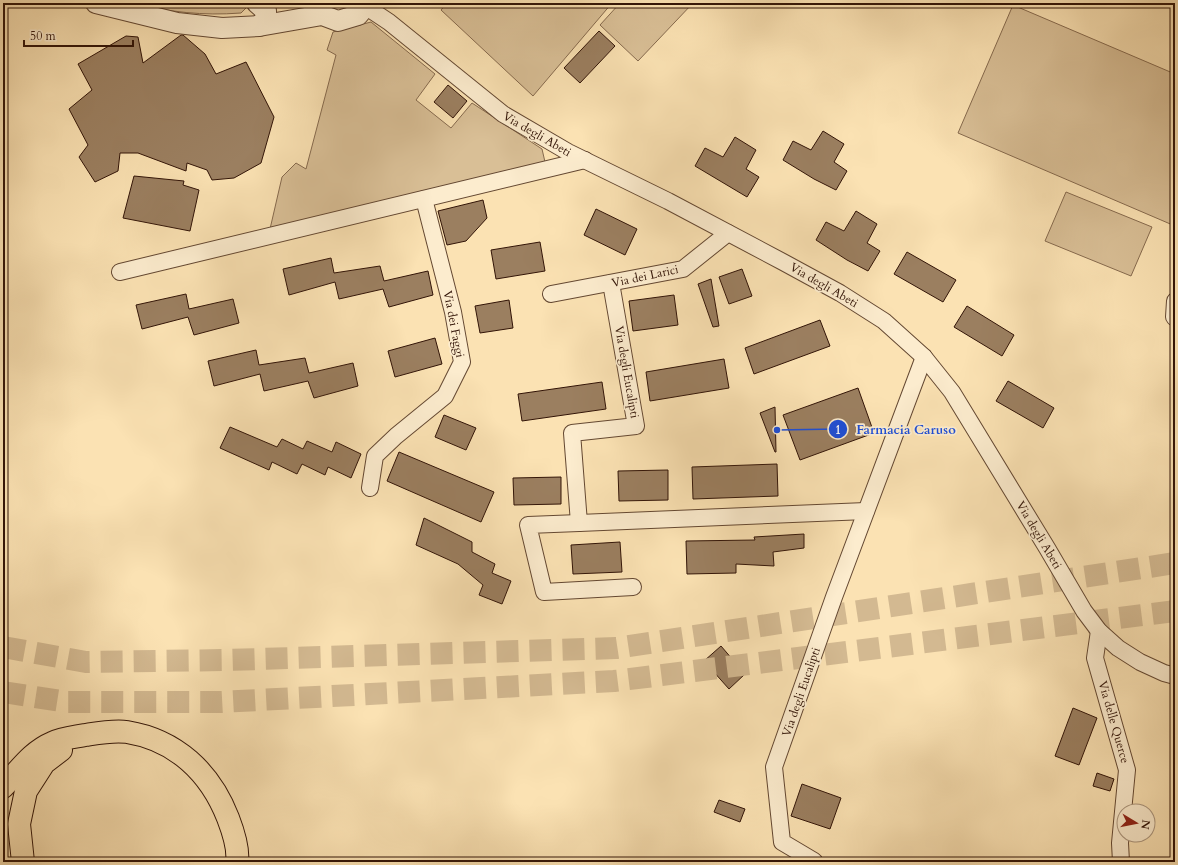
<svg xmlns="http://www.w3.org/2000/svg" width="1178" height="865" viewBox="0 0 1178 865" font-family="Cardo,serif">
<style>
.green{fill:#d9bf96;stroke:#866a4e}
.building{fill:#9b7f60;stroke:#321407}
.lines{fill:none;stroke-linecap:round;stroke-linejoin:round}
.trunk-tunnel{stroke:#d3b991;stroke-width:22;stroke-dasharray:22 11;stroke-linecap:butt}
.minor-casing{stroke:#644832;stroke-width:18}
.tertiary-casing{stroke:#644832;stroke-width:22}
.motorway-casing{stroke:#321407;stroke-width:24}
.minor{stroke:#fcecce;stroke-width:16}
.tertiary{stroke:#fcecce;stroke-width:20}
.motorway{stroke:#fbe2b3;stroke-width:22}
.labels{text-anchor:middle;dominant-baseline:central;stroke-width:3.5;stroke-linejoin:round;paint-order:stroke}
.street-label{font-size:12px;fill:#321407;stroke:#fcecce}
.leader{fill:none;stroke:#1d4ed8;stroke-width:1.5}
.callout-dot{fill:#1d4ed8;stroke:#fcecce;stroke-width:1.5}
.mark-label{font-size:12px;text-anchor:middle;font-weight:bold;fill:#fff}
.callout-label{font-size:13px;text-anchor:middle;font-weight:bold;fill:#1d4ed8;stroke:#fcecce;stroke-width:3.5;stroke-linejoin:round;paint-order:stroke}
</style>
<rect width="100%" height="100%" fill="#fbe2b3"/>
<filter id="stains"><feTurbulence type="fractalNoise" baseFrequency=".005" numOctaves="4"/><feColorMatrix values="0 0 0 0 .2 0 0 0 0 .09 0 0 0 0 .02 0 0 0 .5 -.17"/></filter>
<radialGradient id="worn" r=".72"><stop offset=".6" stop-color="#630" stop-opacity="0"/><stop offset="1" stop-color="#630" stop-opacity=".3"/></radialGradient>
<g class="green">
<path d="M132,3H243L246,8L241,13C202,16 170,12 132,3Z"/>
<path d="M447,3H612L533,96L441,10Z"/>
<path d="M620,3H693L638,61L600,25Z"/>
<path d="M1013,5L1175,74V226L958,133Z"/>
<path d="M371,22L435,74L416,100L451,128L472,103L542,149L545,162L270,229L282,177L296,163L306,169L336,55L327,50L333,32Z"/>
<path d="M1066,192L1152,227L1131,276L1045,241Z"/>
</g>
<g class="building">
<path d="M599,31L615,46L580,83L564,68Z"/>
<path d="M181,35H183L205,54L216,74L246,62L274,117L261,163L234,178L212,180L207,170L187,163L186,171L138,153H120L118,171L95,182L79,157L88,145L69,109L92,90L78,64L126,36L138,37L143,63Z"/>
<path d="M448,85L467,101L453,118L434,102Z"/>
<path d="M823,131L844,144L834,162L847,171L836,190L814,179L783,160L793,141L811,150Z"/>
<path d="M735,137L756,150L746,169L759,177L747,197L695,166L705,148L723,157Z"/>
<path d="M134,176L184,181L183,185L199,190L190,231L123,218Z"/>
<path d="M483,200L487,218L466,241L447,245L438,211Z"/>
<path d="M596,209L637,229L625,255L584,235Z"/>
<path d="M856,211L877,224L867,243L880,251L868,271L847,260L816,240L826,222L844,231Z"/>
<path d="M540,242L545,271L496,279L491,250Z"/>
<path d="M907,252L956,280L943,302L894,274Z"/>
<path d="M331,258L334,273L380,266L384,281L428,271L433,295L389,307L383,289L339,299L335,282L289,295L283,269Z"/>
<path d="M742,269L752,296L729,304L719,277Z"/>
<path d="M711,279L719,326L713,327L698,284Z"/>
<path d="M186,294L189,309L233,299L239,323L194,335L188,317L142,329L136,305Z"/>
<path d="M674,295L678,325L633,331L629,301Z"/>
<path d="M509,300L513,328L480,333L475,306Z"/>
<path d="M967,306L1014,335L1002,356L954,327Z"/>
<path d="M820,320L830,346L754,374L745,348Z"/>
<path d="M435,338L442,364L395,377L388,351Z"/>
<path d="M256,350L259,365L305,358L309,373L353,363L358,386L314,398L308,381L264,391L260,374L214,386L208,361Z"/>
<path d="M724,359L729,388L650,401L646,372Z"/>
<path d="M1008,381L1054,408L1043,428L996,401Z"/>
<path d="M602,382L606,409L522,421L518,394Z"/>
<path d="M858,388L874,433L800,460L783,415Z"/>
<path d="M775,407L776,452H775L760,413Z"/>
<path d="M444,415L476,428L466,450L435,437Z"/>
<path d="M230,427L277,447L282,439L303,449L307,441L332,452L336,442L361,454L351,478L328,467L325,475L302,464L297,474L272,462L269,470L220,448Z"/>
<path d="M399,452L494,492L481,522L387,481Z"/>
<path d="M777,464L778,496L693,499L692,467Z"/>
<path d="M668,470V500L619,501L618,471Z"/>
<path d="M561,477V504L514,505L513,478Z"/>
<path d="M424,518L472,542V552L495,564L492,573L511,581L502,604L479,595L483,585L458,564L416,545Z"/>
<path d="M804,534V548L773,552L774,566L736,564V573L687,574L686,541L755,540L754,537Z"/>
<path d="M620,542L622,572L573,574L571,545Z"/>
<path d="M721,646L745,674L729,689L704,661Z"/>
<path d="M1073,708L1097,718L1079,765L1055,756Z"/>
<path d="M1097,773L1114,779L1110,791L1093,786Z"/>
<path d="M802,784L841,798L830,829L791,816Z"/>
<path d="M719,800L745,809L740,822L714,812Z"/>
</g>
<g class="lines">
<g class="trunk-tunnel">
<path d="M3,647L86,662L227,660L616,648L1175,563"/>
<path d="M3,692L67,702H221L614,681L1175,611"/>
</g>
<g class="minor-casing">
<g id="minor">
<path d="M365,6L389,22L503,114L568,152L668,201L783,262L840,293L884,321L924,357L952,392L1047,548L1084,611L1099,631L1118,648L1140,662L1164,673L1175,676"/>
<path d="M120,272L585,160"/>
<path d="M611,283L636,426L572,433L579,523L866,511"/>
<path d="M551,294L683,269L728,233"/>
<path d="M1175,301L1174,317L1175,318"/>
<path d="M370,488L375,456L396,436L445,396L462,362L453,312L424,199"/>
<path d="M579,523L528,525L544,592L633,587"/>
<path d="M1099,631L1095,658L1127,770L1120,843L1121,862"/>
<path d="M814,861L782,842L774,767L834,597L924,357"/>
</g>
</g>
<g class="tertiary-casing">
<g id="tertiary">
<path d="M96,3L177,23L222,28L259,26L322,15L338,21L358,15L368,3"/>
<path d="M257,3L266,11V19L259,26"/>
</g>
</g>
<g class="motorway-casing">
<g id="motorway">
<path d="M3,787C19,771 31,752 52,743C62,738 75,737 85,735C98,733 114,730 127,732C176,740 210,772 228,818C233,831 239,848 237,862"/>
<path d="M23,862L19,824L26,791L44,763L61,750"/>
</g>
</g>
<use href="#minor" class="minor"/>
<use href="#tertiary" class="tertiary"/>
<use href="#motorway" class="motorway"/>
</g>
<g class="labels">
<g class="street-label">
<text transform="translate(537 134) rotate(30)">Via degli Abeti</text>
<text transform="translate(645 276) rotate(-12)">Via dei Larici</text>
<text transform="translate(824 285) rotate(30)">Via degli Abeti</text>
<text transform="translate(454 324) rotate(79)">Via dei Faggi</text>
<text transform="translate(627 372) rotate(80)">Via degli Eucalipti</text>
<text transform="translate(1039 535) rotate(59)">Via degli Abeti</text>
<text transform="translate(801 692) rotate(-71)">Via degli Eucalipti</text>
<text transform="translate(1114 722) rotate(74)">Via delle Querce</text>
</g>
</g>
<path class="leader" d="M777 430L838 429"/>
<g class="callout-dot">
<circle cx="777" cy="430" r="4"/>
<circle cx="838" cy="429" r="10"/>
</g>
<g class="mark-label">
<text x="838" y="434">1</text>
</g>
<g class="callout-label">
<text x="906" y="434">Farmacia Caruso</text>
</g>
<rect width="1178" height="865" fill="none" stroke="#fbe2b3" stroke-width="16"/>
<rect x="4" y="4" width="1170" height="857" fill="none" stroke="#321407" stroke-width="2"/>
<rect x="8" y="8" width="1162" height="849" fill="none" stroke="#321407"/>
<g transform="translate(1136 823) rotate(100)"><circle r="19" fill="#fcecce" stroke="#ab967e"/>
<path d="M0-3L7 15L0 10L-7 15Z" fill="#8f2418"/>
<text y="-6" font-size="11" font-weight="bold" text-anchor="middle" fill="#321407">N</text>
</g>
<path d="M24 40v6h109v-6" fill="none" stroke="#321407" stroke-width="2"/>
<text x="30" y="40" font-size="12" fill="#321407" stroke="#fcecce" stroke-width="3" paint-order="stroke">50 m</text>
<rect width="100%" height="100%" filter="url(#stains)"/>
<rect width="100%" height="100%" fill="url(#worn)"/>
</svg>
